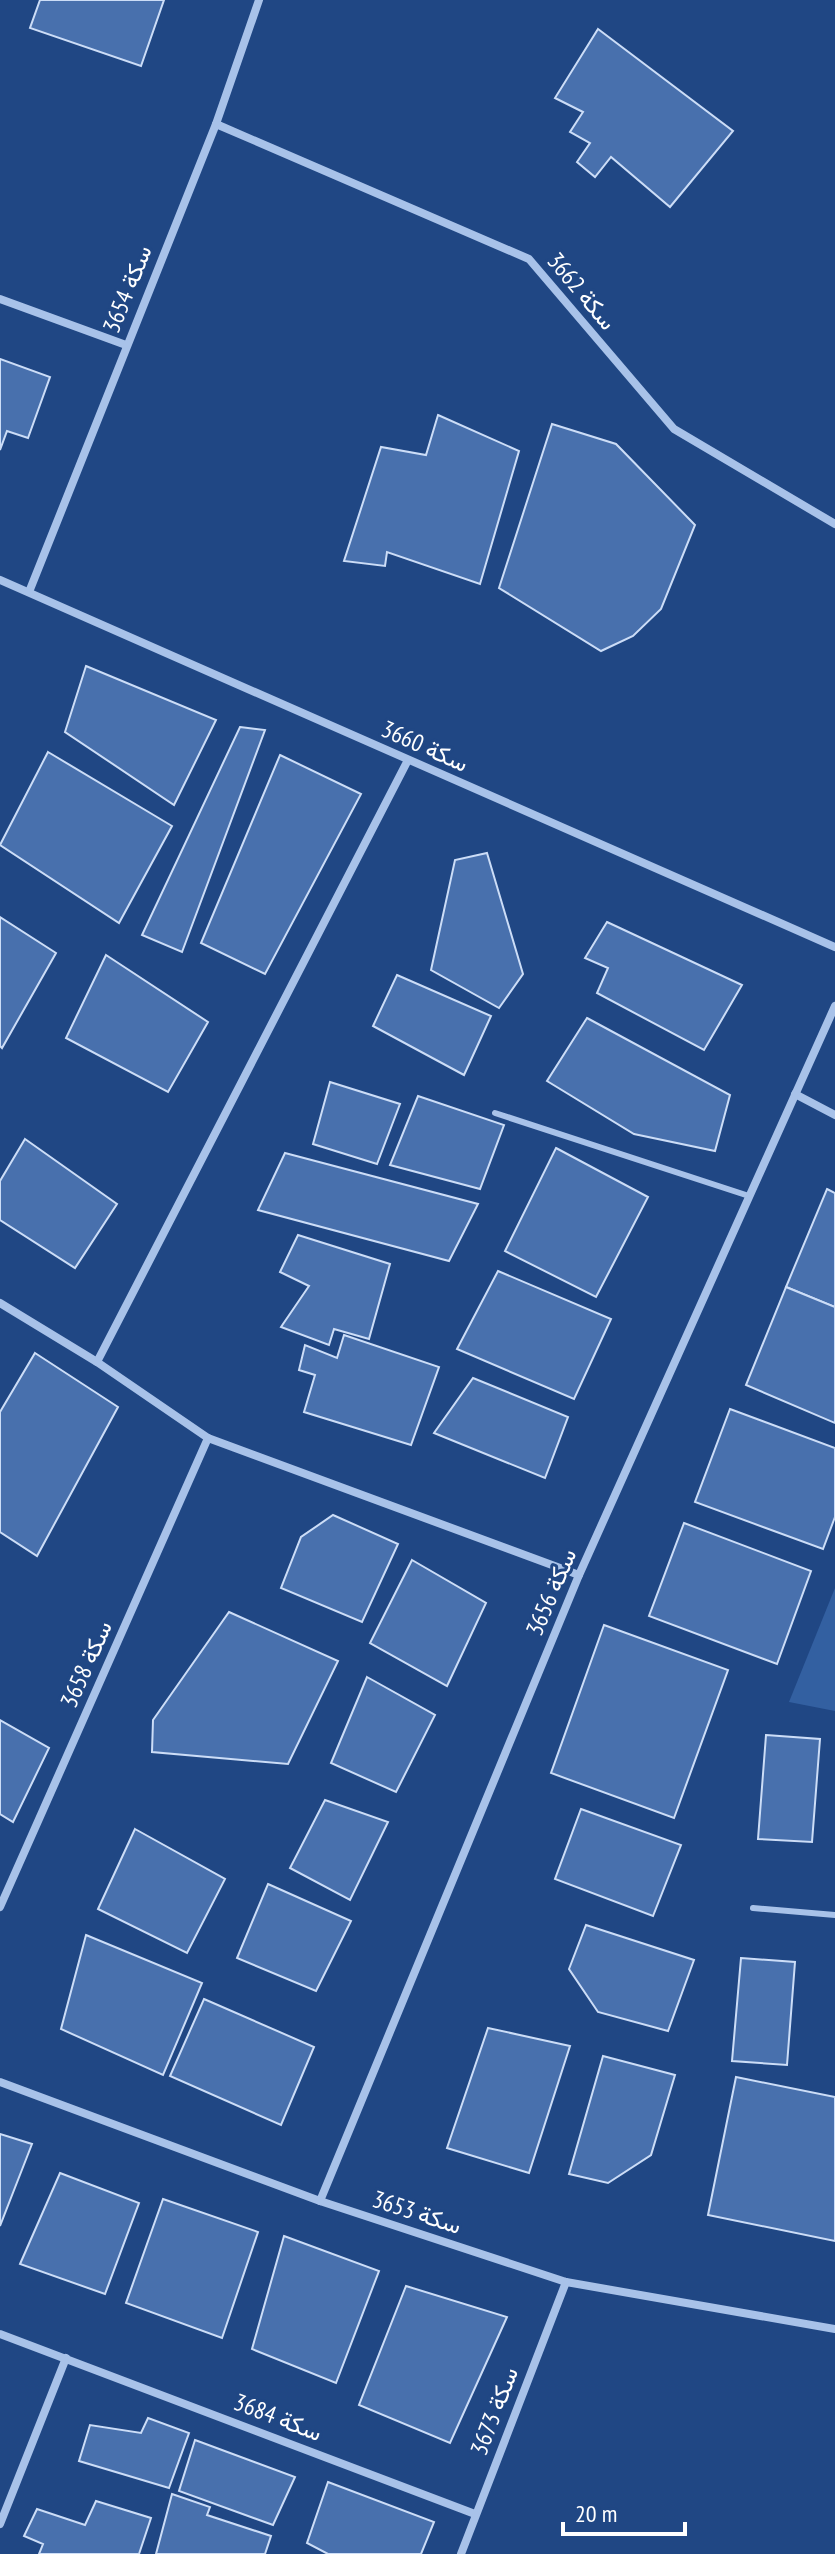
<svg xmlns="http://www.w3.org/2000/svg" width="835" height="2554" viewBox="0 0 835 2554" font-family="'PT Sans Narrow',Vazirmatn,sans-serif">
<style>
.green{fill:#3360a1}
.building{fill:#4870ad;stroke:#ccddf7;stroke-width:2}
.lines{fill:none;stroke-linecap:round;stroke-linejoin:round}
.service{stroke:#a8c2e9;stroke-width:6}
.minor{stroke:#a8c2e9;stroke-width:8}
.labels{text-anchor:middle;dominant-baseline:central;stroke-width:6;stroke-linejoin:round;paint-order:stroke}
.street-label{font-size:24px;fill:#fff;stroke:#204784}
</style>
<rect width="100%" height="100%" fill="#204784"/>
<path class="green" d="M835,1588V1711L789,1702Z"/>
<g class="building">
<path d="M40,0H164L141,66L30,28Z"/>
<path d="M598,29L733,131L670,207L611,157L595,177L577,162L590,143L570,132L583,112L555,98Z"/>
<path d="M0,359L50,377L28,438L7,431L0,450Z"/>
<path d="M438,415L519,451L480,584L387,552L385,566L344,561L381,447L426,455Z"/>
<path d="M552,424L616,444L695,525L661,609L633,636L601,651L499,588Z"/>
<path d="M86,666L216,720L174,805L65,732Z"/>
<path d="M240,727L265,730L182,952L142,935Z"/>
<path d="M48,752L172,826L119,923L0,845Z"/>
<path d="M280,755L361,794L265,974L201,943Z"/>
<path d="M487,853L523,974L499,1008L431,970L455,860Z"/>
<path d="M0,917L56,953L2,1048L0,1046Z"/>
<path d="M607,922L742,985L704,1050L597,993L608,968L585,958Z"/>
<path d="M106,955L208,1022L168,1092L66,1038Z"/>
<path d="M397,975L491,1016L464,1075L373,1026Z"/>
<path d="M587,1018L730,1095L715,1151L634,1134L547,1081Z"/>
<path d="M330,1082L400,1104L377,1164L313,1144Z"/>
<path d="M418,1096L504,1125L480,1189L390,1165Z"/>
<path d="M25,1139L117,1204L75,1268L0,1220V1181Z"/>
<path d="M556,1148L648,1197L596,1297L505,1251Z"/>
<path d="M285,1153L478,1204L449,1261L258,1210Z"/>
<path d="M827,1189L835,1193V1307L786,1287Z"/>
<path d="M298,1235L390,1264L369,1339L334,1329L329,1345L281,1327L309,1286L280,1272Z"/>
<path d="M498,1271L611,1319L574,1399L457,1349Z"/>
<path d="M786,1287L835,1307V1423L746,1385Z"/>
<path d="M344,1335L439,1367L411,1445L304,1412L315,1375L299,1370L305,1345L337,1358Z"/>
<path d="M35,1353L118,1407L37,1556L0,1532V1412Z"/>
<path d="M473,1378L568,1417L545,1478L434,1433Z"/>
<path d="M730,1409L835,1448V1517L823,1549L695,1502Z"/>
<path d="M333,1515L398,1544L362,1622L281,1588L301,1537Z"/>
<path d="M684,1523L811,1571L777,1664L649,1616Z"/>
<path d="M412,1560L486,1603L447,1686L370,1643Z"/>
<path d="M229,1612L338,1661L288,1764L152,1752L153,1720Z"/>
<path d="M604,1625L728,1670L674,1818L551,1773Z"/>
<path d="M367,1677L435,1715L396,1792L331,1763Z"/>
<path d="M0,1720L49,1748L13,1822L0,1814Z"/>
<path d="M766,1735L820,1739L812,1842L758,1839Z"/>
<path d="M325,1800L388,1822L350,1900L290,1868Z"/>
<path d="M581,1809L681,1845L653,1916L555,1879Z"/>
<path d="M135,1829L225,1879L187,1953L98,1909Z"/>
<path d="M268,1884L351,1921L316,1991L237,1958Z"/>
<path d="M586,1925L694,1960L668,2031L598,2012L569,1969Z"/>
<path d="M86,1935L202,1983L163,2075L61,2029Z"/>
<path d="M741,1958L795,1962L787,2065L732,2061Z"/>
<path d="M204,1999L314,2047L281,2125L170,2076Z"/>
<path d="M488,2028L570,2046L529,2173L447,2148Z"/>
<path d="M603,2056L675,2075L651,2155L608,2183L569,2174Z"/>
<path d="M736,2077L835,2097V2241L708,2215Z"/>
<path d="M0,2134L32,2144L0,2226Z"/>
<path d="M60,2173L139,2203L105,2294L20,2264Z"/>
<path d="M163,2199L258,2232L222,2338L126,2303Z"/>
<path d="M284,2236L379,2271L336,2383L252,2349Z"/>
<path d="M406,2286L507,2317L450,2443L359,2405Z"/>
<path d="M148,2418L189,2433L169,2488L79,2461L90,2425L141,2433Z"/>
<path d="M195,2440L295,2477L273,2525L179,2491Z"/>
<path d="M328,2482L434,2522L421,2554H328L307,2543Z"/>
<path d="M172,2494L210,2507L207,2515L271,2536L265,2554H156Z"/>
<path d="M96,2501L151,2518L139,2554H39L43,2544L24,2536L37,2509L85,2525Z"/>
</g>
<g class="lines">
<g class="service">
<path d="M495,1113L749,1196"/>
<path d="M753,1908L835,1915"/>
</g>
<g class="minor">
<path d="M216,124L529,259L674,429L835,524"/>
<path d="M0,299L126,345"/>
<path d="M0,580L835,947"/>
<path d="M29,592L216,124L259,0"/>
<path d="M795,1094L835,1115"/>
<path d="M0,1303L97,1362L208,1438L579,1575"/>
<path d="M97,1362L408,760"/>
<path d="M0,1907L208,1438"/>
<path d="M0,2082L320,2201L566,2282L835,2329"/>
<path d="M320,2201L579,1575L835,1006"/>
<path d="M0,2334L475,2514"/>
<path d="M0,2524L66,2358"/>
<path d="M461,2554L566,2282"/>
</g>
</g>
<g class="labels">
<g class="street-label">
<text transform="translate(127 289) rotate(-68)">سكة 3654</text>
<text transform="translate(582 291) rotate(50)">سكة 3662</text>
<text transform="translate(425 746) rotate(24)">سكة 3660</text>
<text transform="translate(551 1592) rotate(-67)">سكة 3656</text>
<text transform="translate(86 1664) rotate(-66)">سكة 3658</text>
<text transform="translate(417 2212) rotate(18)">سكة 3653</text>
<text transform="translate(494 2411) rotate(-69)">سكة 3673</text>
<text transform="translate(278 2417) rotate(21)">سكة 3684</text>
</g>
</g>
<path d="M563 2522v12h122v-12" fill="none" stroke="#ffffff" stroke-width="4"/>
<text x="575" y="2522" font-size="24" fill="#ffffff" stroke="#204784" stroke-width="6" paint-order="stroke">20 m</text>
</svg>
